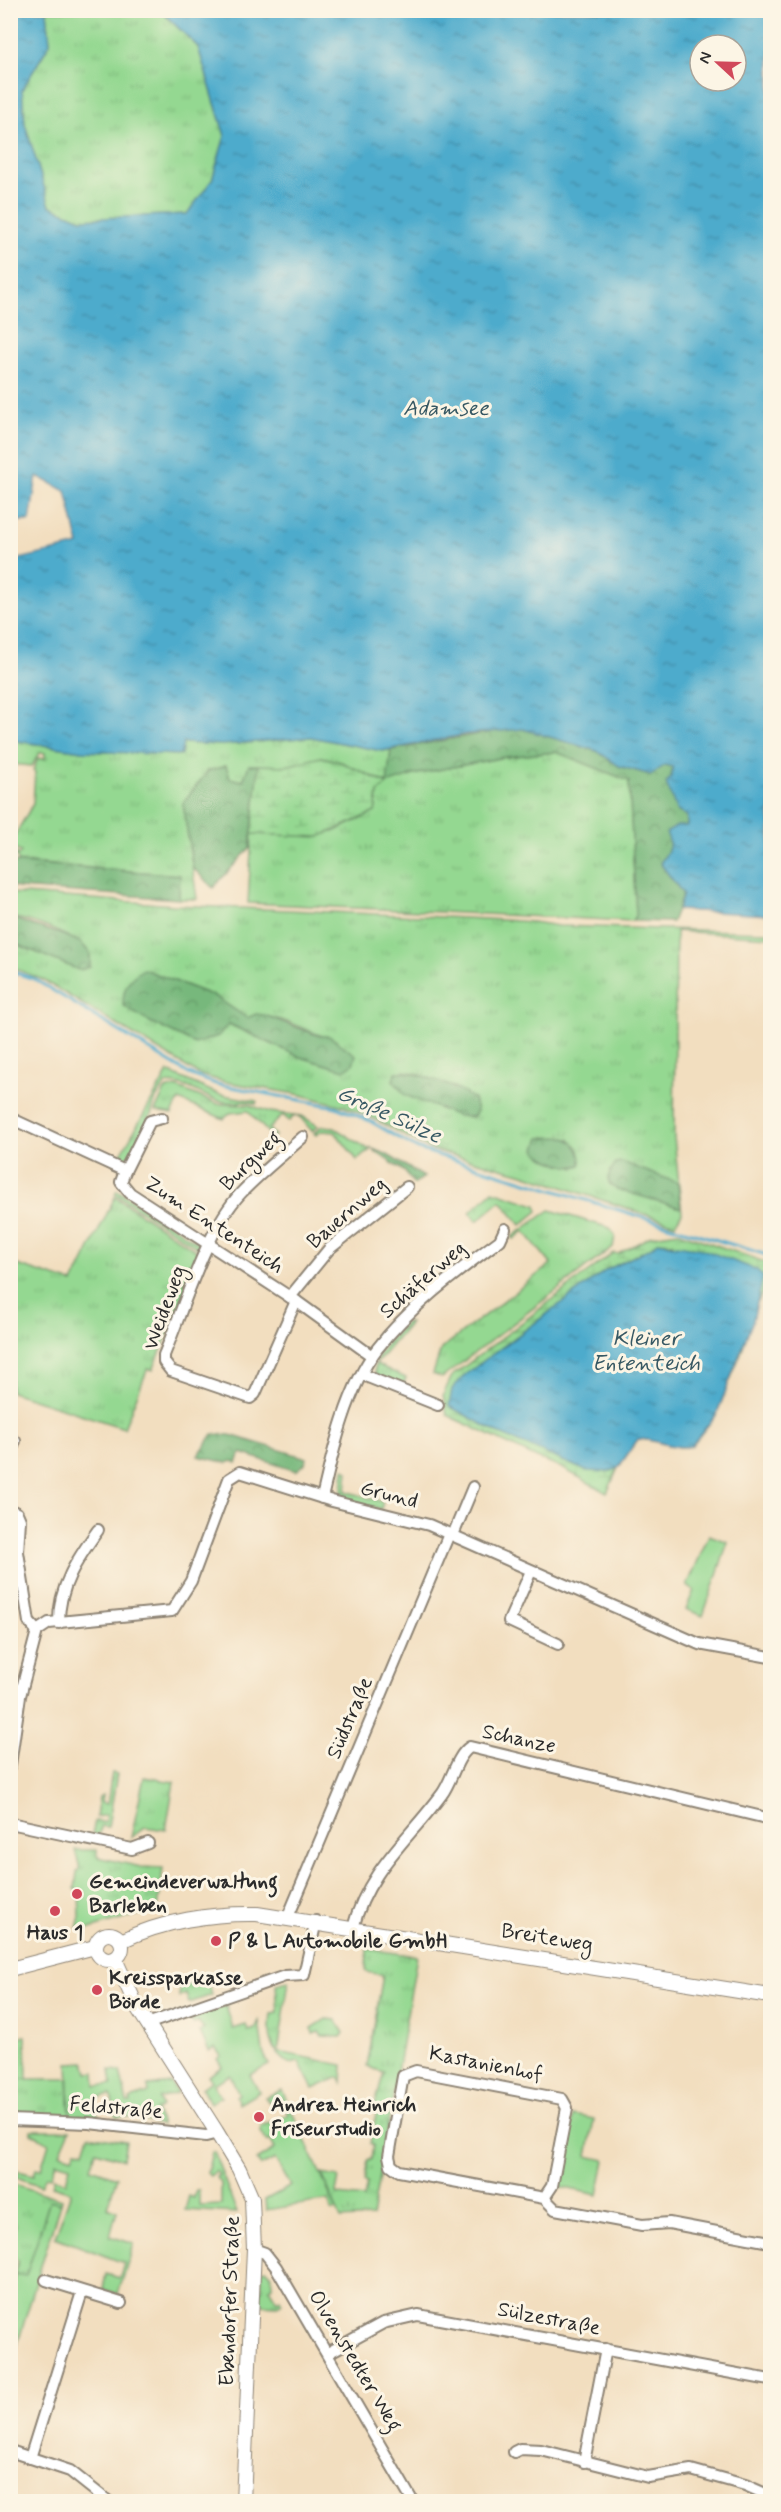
<svg xmlns="http://www.w3.org/2000/svg" width="781" height="2512" viewBox="0 0 781 2512" font-family="Mynerve,sans-serif">
<style>
.grass{fill:url(#grass-tufts);stroke:#60825e;stroke-width:1.5;fill-rule:evenodd}
.forest{fill:url(#forest-crowns);stroke:#517253;stroke-width:1.5}
.wetland{fill:url(#wetland-marsh);stroke:#60825e;stroke-width:1.5;fill-rule:evenodd}
.green{fill:#94d891;stroke:#60825e;stroke-width:1.5}
.water{fill:url(#water-ripples);stroke:#3c6b7c;stroke-width:1.5;fill-rule:evenodd}
.lines{fill:none;stroke-linecap:round;stroke-linejoin:round}
.stream{stroke:#4eabcc;stroke-width:3}
.minor-casing{stroke:#8e8475;stroke-width:14}
.tertiary-casing{stroke:#8e8475;stroke-width:16}
.minor{stroke:#fff;stroke-width:10}
.tertiary{stroke:#fff;stroke-width:14}
.poi-dot{fill:#d1495b;stroke:#fcf5e5;stroke-width:2}
.labels{text-anchor:middle;dominant-baseline:central;stroke-width:6;stroke-linejoin:round;paint-order:stroke}
.street-label{font-size:21px;fill:#2b2b2b;stroke:#fcf5e5}
.poi-label{font-size:21px;font-weight:bold;fill:#2b2b2b;stroke:#fcf5e5;text-anchor:start}
.water-label{font-size:22px;font-style:italic;fill:#375863;stroke:#fcf5e5}
</style>
<defs>
<pattern id="grass-tufts" width="24" height="20" patternUnits="userSpaceOnUse" patternTransform="scale(1.5)"><rect width="24" height="20" fill="#94d891"/><path d="M3 7l-1-3M5 7V3M7 7l1-3M15 17l-1-3M17 17v-4M19 17l1-3" fill="none" stroke="#80ba7d"/></pattern>
<pattern id="forest-crowns" width="20" height="18" patternUnits="userSpaceOnUse" patternTransform="scale(1.5)"><rect width="20" height="18" fill="#77b87b"/><path d="M2 6a3 3 0 1 1 6 0M12 15a3 3 0 1 1 6 0" fill="none" stroke="#629665"/></pattern>
<pattern id="wetland-marsh" width="20" height="14" patternUnits="userSpaceOnUse" patternTransform="scale(1.5)"><rect width="20" height="14" fill="#94d891"/><path d="M1 5h8M5 5V1M11 12h8M15 12V8" fill="none" stroke="#80ba7d"/></pattern>
<pattern id="water-ripples" width="26" height="14" patternUnits="userSpaceOnUse" patternTransform="scale(1.5)"><rect width="26" height="14" fill="#4eabcc"/><path d="M2 4q2-2 4 0t4 0M15 11q2-2 4 0t4 0" fill="none" stroke="#418ba6"/></pattern>
</defs>
<rect width="100%" height="100%" fill="#fcf5e5"/>
<filter id="ink" filterUnits="userSpaceOnUse"><feTurbulence type="fractalNoise" baseFrequency=".0167" numOctaves="2"/><feDisplacementMap in="SourceGraphic" scale="12" xChannelSelector="R" yChannelSelector="G"/><feConvolveMatrix kernelMatrix="1 2 1 2 8 2 1 2 1" color-interpolation-filters="sRGB"/></filter>
<filter id="wash" filterUnits="userSpaceOnUse"><feTurbulence type="fractalNoise" baseFrequency=".008" numOctaves="4" result="noise"/><feDisplacementMap in="SourceGraphic" scale="24" xChannelSelector="R" yChannelSelector="G"/><feGaussianBlur stdDeviation="1.35" result="paint"/><feColorMatrix in="noise" values="0 0 0 0 0 0 0 0 0 0 0 0 0 0 0 0 0 1.4 0 .05"/><feComposite in="paint" operator="in"/></filter>
<g filter="url(#wash)">
<rect width="100%" height="100%" fill="#f2debf"/>
<g class="grass">
<path d="M47,11H161L198,47L225,136L212,180L187,214L81,219L50,206L25,124L22,90L50,43Z"/>
<path d="M311,737L382,751L391,750L388,783L417,774L505,757L557,752L629,781L636,914L632,921L248,903L252,834L333,832L375,812L378,793L387,783L341,762L321,757L286,766L249,765L243,781L230,778L226,766L208,771L183,803L197,899H179V875L18,862L17,857L11,856L10,851L19,855L21,852L11,848V842L33,804L35,772L33,771L38,758L45,759V753H39L32,766L11,764V740L82,751L181,755L183,743L223,745Z"/>
<path d="M10,893L174,905L486,919L533,922L558,926L767,932H770V937L676,931L674,1137L682,1213L675,1224L520,1173L430,1149L371,1117L343,1106L302,1095L226,1082L200,1075L43,980L11,967V942L79,970L90,967V953C81,938 28,918 11,918ZM143,969L214,996L247,1018C270,1008 312,1035 336,1040L341,1046L300,1057L228,1024ZM403,1071C422,1072 436,1084 455,1087L446,1111L405,1095ZM544,1137L570,1139L575,1168L550,1161L538,1153V1142Z"/>
<path d="M168,1072L218,1094L257,1101L256,1104C244,1099 232,1105 219,1101C202,1096 184,1081 166,1084L156,1098L151,1114L124,1165L116,1163Z"/>
<path d="M176,1087L218,1104L249,1105L270,1112L302,1116L318,1126L312,1131L300,1117L294,1116L289,1121L283,1115L269,1129L275,1136L272,1137L248,1111L230,1113L224,1119L179,1100L172,1114L155,1111L165,1090Z"/>
<path d="M322,1126L333,1127L370,1150L357,1160L335,1132L322,1131L316,1135L314,1133Z"/>
<path d="M117,1190L200,1244L201,1250L115,1194Z"/>
<path d="M493,1191L536,1205L538,1211L521,1225L501,1201L477,1221L470,1212Z"/>
<path d="M115,1197L201,1254L153,1370L148,1368L124,1428L11,1392V1263L73,1283Z"/>
<path d="M550,1210L610,1228L615,1236L613,1247L442,1378L433,1374L441,1349L551,1264L524,1231L514,1239L512,1237Z"/>
<path d="M406,1322L410,1323L376,1364L406,1378L402,1387L377,1376C367,1358 395,1335 406,1322Z"/>
<path d="M344,1469L348,1471L346,1491L383,1502L381,1509L341,1499Z"/>
<path d="M112,1773L117,1774L108,1827L102,1826L98,1835L92,1834L95,1821L105,1822L106,1815L96,1817L99,1797L102,1795L101,1803L107,1804Z"/>
<path d="M144,1777L174,1782L166,1830L145,1827L131,1838Z"/>
<path d="M75,1850H97V1857L141,1867L163,1868L158,1909L83,1931L77,1928L80,1917L79,1892L75,1889L77,1872L80,1869Z"/>
<path d="M367,1949L417,1956L372,2217L341,2219L322,2174L339,2177L336,2193L338,2195L364,2198L367,2183L364,2182L368,2160H371L373,2145L370,2144L377,2109L374,2108L384,2072L367,2067L383,1975L366,1972Z"/>
<path d="M207,1980L212,1995L189,2003L186,1994L179,1997L180,1988L189,1985L188,1983L196,1981L197,1984Z"/>
<path d="M289,1981L278,2052L343,2065L342,2083L339,2077L313,2089L299,2062L290,2064C270,2051 268,2037 271,2014L278,2013L276,1984Z"/>
<path d="M326,2019L336,2020L344,2033L341,2037L322,2036L319,2032L313,2034L312,2028Z"/>
<path d="M10,2079H68L70,2117L11,2116Z"/>
<path d="M11,2183L61,2199L60,2203L50,2200L26,2277L16,2274L11,2291L18,2260L11,2258V2234L16,2225L11,2219Z"/>
<path d="M266,2269L271,2274L272,2286L269,2288L277,2301L280,2299L282,2303L278,2306L261,2305L262,2270Z"/>
</g>
<g class="forest">
<path d="M506,729H523L597,751L619,766L651,775L665,765L673,767L671,777L677,811L687,816V827L671,841L669,851L660,863L683,894L672,922L632,921L636,914L629,781L556,752L505,757L417,774L387,784L391,750Z"/>
<path d="M249,765H259L250,848L213,888L193,868L183,803L208,771L226,766L230,778L243,781Z"/>
<path d="M10,862L180,875L179,899L18,888L11,886Z"/>
<path d="M11,918L63,935L80,942L90,953V967L79,970L11,942Z"/>
<path d="M143,969L214,996L247,1018L256,1014L264,1015L320,1036H329L356,1055L353,1064L344,1070L300,1057L229,1024L218,1036L195,1044L144,1019L123,1005C123,986 128,979 143,969Z"/>
<path d="M396,1072C415,1070 459,1088 474,1099L477,1111L473,1117L458,1116L405,1095L393,1080Z"/>
<path d="M563,1137C576,1141 582,1152 581,1165C569,1170 548,1161 538,1153L536,1149L540,1138Z"/>
<path d="M370,1148L386,1154L424,1177L414,1184L405,1172Z"/>
<path d="M622,1162L678,1183L681,1208L616,1189L609,1183C607,1175 611,1170 616,1163Z"/>
<path d="M213,1434L230,1435L307,1458L305,1464L296,1471L241,1453L237,1463L233,1461L227,1463L198,1456Z"/>
</g>
<g class="wetland">
<path d="M321,757L341,762L387,784L378,793L375,812L319,837L252,834L259,765L286,766Z"/>
<path d="M679,1232L770,1264V1279L757,1303L741,1353L716,1415L691,1446C674,1450 656,1439 638,1439L618,1468L607,1493C593,1486 552,1460 541,1460L447,1415L443,1395L452,1376L613,1253L618,1254L651,1236ZM657,1242L673,1243L531,1446L496,1432L450,1406L452,1389L466,1374L605,1271L652,1247Z"/>
</g>
<g class="green">
<path d="M709,1535L728,1542L703,1616L686,1609L694,1590L687,1586Z"/>
<path d="M226,2006L233,2029L246,2025L248,2031L255,2029L259,2021L263,2052L269,2065L250,2075L259,2092L239,2104L236,2096L239,2094L230,2075L213,2084L221,2097L210,2103L202,2088L211,2081L208,2076L222,2067L217,2059L221,2056L215,2048L209,2051L200,2032L204,2029L198,2021L194,2024L188,2018Z"/>
<path d="M26,2036L27,2079H11V2050H18V2043H13V2037Z"/>
<path d="M85,2062L88,2073L95,2072L96,2086L112,2084L110,2070L120,2071L127,2103H131L130,2099L149,2093L148,2086L171,2083L177,2093L159,2099L162,2107L156,2110L161,2125L130,2117H116L111,2095L95,2099L98,2116L70,2117L68,2063Z"/>
<path d="M282,2090L337,2210L331,2211L329,2200L266,2210L265,2200L291,2186L275,2159L261,2166L257,2160L275,2149L270,2140L267,2142L261,2132V2126L288,2115L281,2098L269,2102L265,2097Z"/>
<path d="M573,2115L594,2119L587,2156L605,2160L598,2195L560,2187Z"/>
<path d="M31,2130H70L60,2153L73,2157L76,2149L84,2151L89,2135L126,2141L123,2159L96,2151L91,2168L117,2177L107,2207L117,2211L110,2236L134,2244L118,2294L103,2289L106,2274L120,2278L124,2263L55,2237L71,2192L52,2186L54,2178L66,2182L70,2166L56,2162L51,2177L46,2176L41,2186L16,2177L18,2171L34,2175L36,2169H41L49,2143L31,2133Z"/>
<path d="M212,2152H214L237,2213L185,2210L189,2196L194,2198L196,2190H199V2206L221,2205V2183L216,2177L219,2175L216,2171L210,2176L207,2173Z"/>
<path d="M50,2200L60,2203L11,2366V2291L16,2274L26,2276Z"/>
</g>
<g class="water">
<path d="M11,10L47,11L50,43L22,90L25,124L50,206L81,219L187,214L212,180L225,136L198,47L161,11H770V915L678,910L683,894L660,863C668,852 673,846 666,833L677,826H687V816L677,811L666,783L671,777L673,767L665,765L651,775L619,766L597,751L523,729L468,734L382,751L311,737L223,745L183,743L181,755L82,751L11,740V561L79,545L66,491L37,476L30,521H11ZM700,45H736V81H700Z"/>
<path d="M657,1242L702,1249L757,1270L763,1277L753,1320L721,1403L716,1415L691,1446C674,1450 656,1439 638,1439L618,1468L609,1472L586,1471L496,1432L449,1406L452,1389L466,1374L605,1271L652,1247Z"/>
</g>
<g class="lines">
<path class="stream" d="M10,971L34,979L189,1074L216,1084L336,1107L368,1120L418,1149L770,1256"/>
</g>
</g>
<g filter="url(#ink)">
<g class="lines">
<g class="minor-casing">
<g id="minor">
<path d="M10,1118L125,1171L121,1182L130,1193L296,1301L372,1356"/>
<path d="M125,1171L150,1121L162,1118"/>
<path d="M290,1297L329,1249L407,1187"/>
<path d="M296,1301L255,1394L250,1398L171,1371L164,1362V1355C184,1307 206,1230 241,1193C260,1173 283,1155 303,1137"/>
<path d="M363,1375L438,1405"/>
<path d="M10,1455L15,1441"/>
<path d="M322,1498C333,1450 347,1388 377,1349C411,1305 456,1273 500,1240L505,1229"/>
<path d="M10,1510L17,1513L20,1520L18,1552L29,1622L37,1631"/>
<path d="M453,1535L473,1487"/>
<path d="M531,1571L509,1621L558,1644"/>
<path d="M59,1623C58,1587 78,1558 98,1530"/>
<path d="M10,1765L20,1696L37,1631L49,1623L172,1611L191,1581L229,1479L240,1472L332,1501L429,1525L699,1644L770,1657"/>
<path d="M10,1823L132,1849L148,1843"/>
<path d="M288,1917L449,1534"/>
<path d="M353,1928C368,1870 409,1839 442,1794C452,1781 456,1756 470,1747L770,1819"/>
<path d="M147,2024L285,1976L304,1975L316,1921"/>
<path d="M10,2120L89,2123L206,2136L218,2133"/>
<path d="M544,2198L552,2186L567,2108L562,2099L416,2071L403,2076L389,2156L391,2165L399,2171L544,2198L555,2209L642,2225L669,2223L770,2242"/>
<path d="M254,2249L265,2253L276,2267L413,2502"/>
<path d="M46,2280L121,2303"/>
<path d="M328,2353L383,2323L418,2315L770,2380"/>
<path d="M10,2451L70,2471L109,2502"/>
<path d="M514,2452L520,2449L541,2450L648,2477L691,2470L745,2485L770,2496"/>
<path d="M30,2458L82,2292"/>
<path d="M584,2462L606,2349"/>
</g>
</g>
<g class="tertiary-casing">
<g id="tertiary">
<circle cx="109" cy="1947" r="13"/>
<path d="M121,1941C162,1921 212,1913 257,1914L770,1996"/>
<path d="M115,1959L137,2007L216,2131L239,2169L252,2199L254,2249L243,2502"/>
<path d="M10,1969L95,1947"/>
</g>
</g>
<use href="#minor" class="minor"/>
<use href="#tertiary" class="tertiary"/>
</g>
</g>
<g class="poi-dot">
<circle cx="77" cy="1894" r="6"/>
<circle cx="55" cy="1911" r="6"/>
<circle cx="216" cy="1941" r="6"/>
<circle cx="97" cy="1990" r="6"/>
<circle cx="259" cy="2117" r="6"/>
</g>
<g class="labels">
<g class="street-label">
<text transform="translate(251 1161) rotate(-44)">Burgweg</text>
<text transform="translate(347 1213) rotate(-41)">Bauernweg</text>
<text transform="translate(214 1225) rotate(33)">Zum Ententeich</text>
<text transform="translate(423 1280) rotate(-41)">Schäferweg</text>
<text transform="translate(165 1308) rotate(-70)">Weideweg</text>
<text transform="translate(389 1495) rotate(14)">Grund</text>
<text transform="translate(350 1718) rotate(-67)">Südstraße</text>
<text transform="translate(519 1739) rotate(12)">Schanze</text>
<text transform="translate(547 1938) rotate(9)">Breiteweg</text>
<text transform="translate(486 2064) rotate(11)">Kastanienhof</text>
<text transform="translate(116 2108) rotate(5)">Feldstraße</text>
<text transform="translate(230 2301) rotate(-88)">Ebendorfer Straße</text>
<text transform="translate(549 2319) rotate(11)">Sülzestraße</text>
<text transform="translate(355 2361) rotate(59)">Olvenstedter Weg</text>
</g>
<g class="poi-label">
<text x="89" y="1882">Gemeindeverwaltung<tspan x="89" dy="24">Barleben</tspan></text>
<text x="55" y="1933" text-anchor="middle">Haus 1</text>
<text x="228" y="1941">P &amp; L Automobile GmbH</text>
<text x="109" y="1978">Kreissparkasse<tspan x="109" dy="24">Börde</tspan></text>
<text x="271" y="2105">Andrea Heinrich<tspan x="271" dy="24">Friseurstudio</tspan></text>
</g>
<g class="water-label">
<text x="446" y="409">Adamsee</text>
<text transform="translate(389 1115) rotate(24)">Große Sülze</text>
<text x="646" y="1339">Kleiner<tspan x="646" dy="25">Ententeich</tspan></text>
</g>
</g>
<rect width="781" height="2512" fill="none" stroke="#fcf5e5" stroke-width="36"/>
<g transform="translate(718 63) rotate(292)"><circle r="28" fill="#fcf5e5" stroke="#a8a49b" stroke-width="1.5"/>
<path d="M0-4.5L10 22L0 15L-10 22Z" fill="#d1495b"/>
<text y="-9" font-size="16" font-weight="bold" text-anchor="middle" fill="#2b2b2b">N</text>
</g>
</svg>
